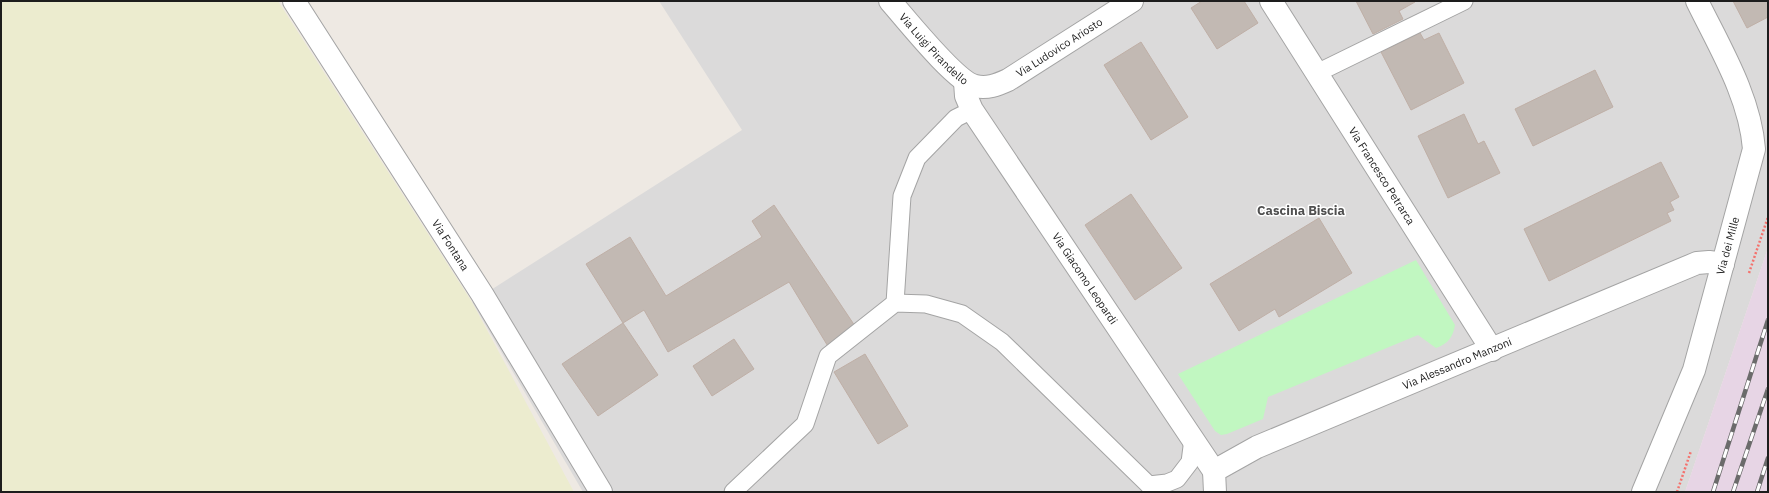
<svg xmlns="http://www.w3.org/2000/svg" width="1769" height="493" viewBox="0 0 1769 493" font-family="'IBM Plex Sans',sans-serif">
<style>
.residential{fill:#dbdada}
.industrial{fill:#e7d5e5}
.farmland{fill:#ececcf}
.park{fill:#c1f7c1}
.building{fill:#c2b9b3;stroke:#bfafa6}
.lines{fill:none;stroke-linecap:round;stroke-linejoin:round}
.service-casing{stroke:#a4a4a4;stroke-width:19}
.minor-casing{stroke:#a4a4a4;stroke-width:24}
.path{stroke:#f4726d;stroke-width:2.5;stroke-dasharray:2 2;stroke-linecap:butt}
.service{stroke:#fff;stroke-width:17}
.minor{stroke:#fff;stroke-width:22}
.rail-casing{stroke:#6b6b6b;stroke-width:4.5}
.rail{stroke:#fff;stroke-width:3;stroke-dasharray:9;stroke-linecap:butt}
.labels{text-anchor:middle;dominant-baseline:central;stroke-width:3;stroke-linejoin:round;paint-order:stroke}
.street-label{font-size:11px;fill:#1d1d1d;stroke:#fff}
.quarter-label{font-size:13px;font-weight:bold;fill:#505050;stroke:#fff}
</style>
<rect width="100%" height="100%" fill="#eee9e3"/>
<path class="residential" d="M659,1H1768V248L1685,492H583L472,302L742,130Z"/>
<path class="industrial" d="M1768,248V492H1685Z"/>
<path class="farmland" d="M1,1H278L472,302L574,492H1Z"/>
<path class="park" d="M1416,260L1455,325C1453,338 1447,344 1436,348L1418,335L1268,397L1263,419L1227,434L1221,435L1215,431L1178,374Z"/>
<g class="building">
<path d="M1202,1H1244L1258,23L1217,49L1191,8Z"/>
<path d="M1356,1H1414L1415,2L1399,11L1403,19L1373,34Z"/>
<path d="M1733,1H1768V17L1747,28Z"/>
<path d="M1420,33L1424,40L1439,33L1464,83L1411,110L1381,52Z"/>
<path d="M1141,42L1188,117L1151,140L1104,65Z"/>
<path d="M1595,70L1613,107L1533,146L1515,109Z"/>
<path d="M1464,114L1478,144L1484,141L1500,173L1448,198L1418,136Z"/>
<path d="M1661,162L1679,197L1670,202L1674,210L1667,213L1671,221L1549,281L1524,229Z"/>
<path d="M1131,194L1182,268L1135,300L1085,225Z"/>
<path d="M774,205L857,329L829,348L789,282L668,352L644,310L623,323L586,264L630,237L666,296L762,237L752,221Z"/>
<path d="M1319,218L1352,273L1279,317L1275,309L1239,331L1210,284Z"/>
<path d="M623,323L658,375L598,416L562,364Z"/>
<path d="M734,339L754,369L712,396L693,366Z"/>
<path d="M865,354L908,426L878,444L834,372Z"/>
</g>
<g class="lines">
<g class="service-casing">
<g id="service">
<path d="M1317,73L1464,1"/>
<path d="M895,303L902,196L917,158L956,118L972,110"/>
<path d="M1149,485L1167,483L1177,479L1190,462L1193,439"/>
<path d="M733,492L805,424L828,356L895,303L926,304L962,314L1002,342L1156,492"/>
</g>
</g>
<g class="minor-casing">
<g id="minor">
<path id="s1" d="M294,1L482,294L601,492"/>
<path id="s2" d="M890,1C906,19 955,81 975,86C987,89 997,85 1008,80L1132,1"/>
<path id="s3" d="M1271,1L1492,350"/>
<path id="s4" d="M965,82L966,96L972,110L1214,471"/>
<path id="s5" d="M1215,492L1214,471L1257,447L1697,263L1709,262L1723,264"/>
<path id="s6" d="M1643,492L1694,370L1754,149C1750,97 1720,48 1697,1"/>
</g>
</g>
<g class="path">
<path d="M1749,273L1768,217"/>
<path d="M1677,492L1691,451"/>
</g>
<use href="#service" class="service"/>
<use href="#minor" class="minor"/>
<g class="rail-casing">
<g id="rail">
<path d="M1713,492L1768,320"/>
<path d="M1733,492L1768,389"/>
<path d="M1757,492L1768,458"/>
</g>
</g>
<use href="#rail" class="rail"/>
</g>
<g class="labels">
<g class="street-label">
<text stroke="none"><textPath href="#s2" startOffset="216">Via Ludovico Ariosto</textPath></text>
<text stroke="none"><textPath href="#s2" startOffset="65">Via Luigi Pirandello</textPath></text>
<text stroke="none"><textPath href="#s3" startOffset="207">Via Francesco Petrarca</textPath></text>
<text stroke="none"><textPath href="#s1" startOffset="290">Via Fontana</textPath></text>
<text stroke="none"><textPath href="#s6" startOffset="261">Via dei Mille</textPath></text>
<text stroke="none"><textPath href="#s4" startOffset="232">Via Giacomo Leopardi</textPath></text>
<text stroke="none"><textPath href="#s5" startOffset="287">Via Alessandro Manzoni</textPath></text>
</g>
<g class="quarter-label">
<text x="1301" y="210">Cascina Biscia</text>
</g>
</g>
<rect width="1769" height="493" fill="none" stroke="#1d1d1d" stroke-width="4"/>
</svg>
